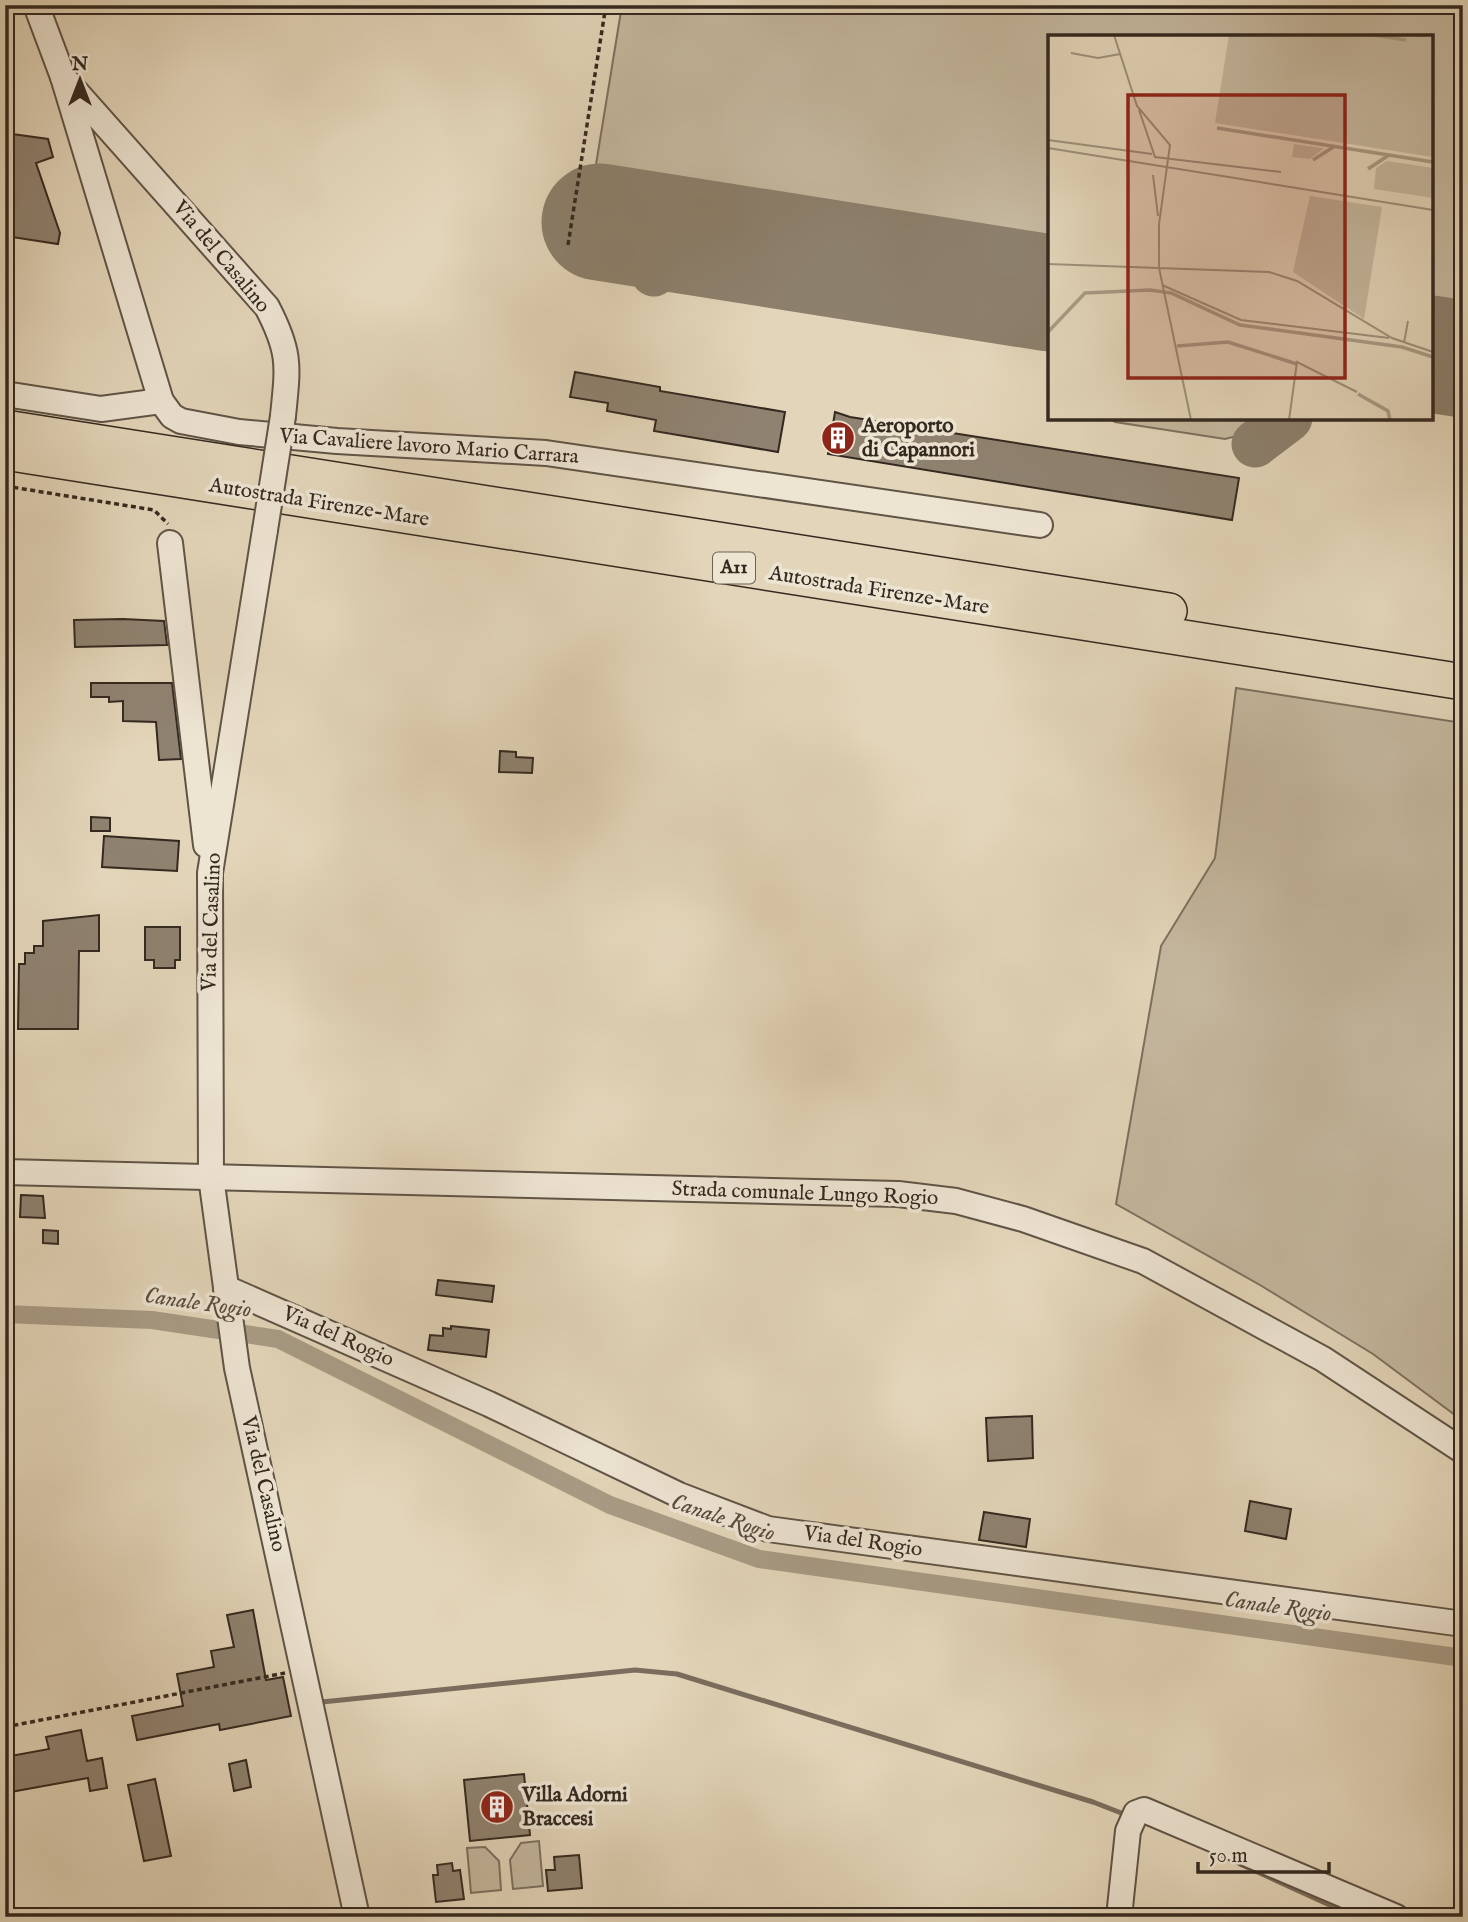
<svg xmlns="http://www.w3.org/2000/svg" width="1468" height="1922" viewBox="0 0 1468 1922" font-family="'IM FELL English',serif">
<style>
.green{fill:#c5b89f;stroke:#7c7060;stroke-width:2}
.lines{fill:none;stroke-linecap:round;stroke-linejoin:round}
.stream{stroke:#7a6d5d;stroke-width:5}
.canal{stroke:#a89b85;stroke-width:18}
.taxiway{stroke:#8c7f6c;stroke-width:47}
.runway{stroke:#8c7f6c;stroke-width:117}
.building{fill:#8f8270;stroke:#342920;stroke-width:2}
.minor-casing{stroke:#605446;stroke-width:28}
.highway-casing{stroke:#342920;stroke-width:38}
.path{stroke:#342920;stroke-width:3.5;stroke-dasharray:5 3.5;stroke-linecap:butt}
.minor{stroke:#ede4d2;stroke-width:24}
.highway{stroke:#e3d5b9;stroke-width:35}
.minor-bridge-casing{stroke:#605446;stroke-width:28;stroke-linecap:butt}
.minor-bridge{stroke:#ede4d2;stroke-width:24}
.labels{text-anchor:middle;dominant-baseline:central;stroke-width:7;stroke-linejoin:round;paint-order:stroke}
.shield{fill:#ede4d2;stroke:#6c6155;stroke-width:2}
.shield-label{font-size:19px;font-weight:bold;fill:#342920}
.street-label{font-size:21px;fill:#342920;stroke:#ede4d2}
.poi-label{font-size:21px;font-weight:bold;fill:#342920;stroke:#ede4d2;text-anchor:start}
.water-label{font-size:23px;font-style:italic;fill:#574b3e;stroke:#ede4d2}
.inset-river{fill:none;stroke:#a89b85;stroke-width:3.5}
.inset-road{fill:none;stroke:#9d907c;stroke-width:2}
.view{fill:#8f2418;fill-opacity:0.15;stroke:#8f2418;stroke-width:3.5}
.inset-edge{fill:none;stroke:#342920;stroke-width:3.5}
</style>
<rect width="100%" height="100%" fill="#e3d5b9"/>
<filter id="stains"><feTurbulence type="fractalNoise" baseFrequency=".00286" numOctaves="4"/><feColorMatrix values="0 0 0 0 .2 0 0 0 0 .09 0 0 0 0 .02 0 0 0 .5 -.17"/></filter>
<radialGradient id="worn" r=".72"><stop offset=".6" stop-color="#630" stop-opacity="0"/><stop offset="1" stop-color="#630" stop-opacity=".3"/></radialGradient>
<g class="green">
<path d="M622,5H1463V326L1431,322V37H1050V261L592,189Z"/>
<path d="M1109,418H1262L1237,436L1225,439L1115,422Z"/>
<path d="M1236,688L1463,723V1421L1373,1354L1260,1285L1116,1204L1161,946L1215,858Z"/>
<path d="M539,1841L543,1886L513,1889L510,1860L521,1843Z"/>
<path d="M485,1847L499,1861L501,1890L471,1893L467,1848Z"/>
</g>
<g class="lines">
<g class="stream">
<path d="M322,1702L635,1670L677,1674L1093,1802L1129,1816"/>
<path d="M1240,1864L1356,1917"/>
</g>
<path class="canal" d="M5,1314L152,1320L278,1339L610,1505L759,1559L1463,1658"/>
<g class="taxiway">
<path d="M654,273L661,231"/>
<path d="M1255,444L1289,418"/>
</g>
<g class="runway">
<path d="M600,222L1050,293"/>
<path d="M1431,354L1463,359"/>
</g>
</g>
<g class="building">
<path d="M5,133L48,139L53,157L36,163L60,233L58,244L5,236Z"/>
<path d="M575,372L660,387V391L785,412L778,452L654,431L656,420L607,411L608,403L570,397Z"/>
<path d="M835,412L850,417L1239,478L1232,520L828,454Z"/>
<path d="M123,619L164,621L167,645L75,647L74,620Z"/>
<path d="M91,683H172L181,759L159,760L156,722L123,721V701L109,702V697H91Z"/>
<path d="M500,751L516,752V757L533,758L532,773L499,772Z"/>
<path d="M91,817L110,818V831H91Z"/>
<path d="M104,836L179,841L177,871L102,867Z"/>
<path d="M99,915V951H79L78,1029H18L19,964H25V953H34V946H43V921Z"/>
<path d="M145,927H180V960H175V968H154V960H145Z"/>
<path d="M21,1195L43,1196L45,1218L20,1217Z"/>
<path d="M43,1230L58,1231V1244L43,1243Z"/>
<path d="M438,1280L494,1286L492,1302L436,1295Z"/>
<path d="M451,1326L489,1330L486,1357L428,1350L430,1335L443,1336V1328L451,1329Z"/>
<path d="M1032,1416L1033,1458L988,1461L986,1418Z"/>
<path d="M1250,1501L1291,1509L1286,1539L1245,1531Z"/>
<path d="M984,1512L1030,1519L1026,1547L979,1540Z"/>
<path d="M253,1610L266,1680L283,1677L291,1716L220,1730L219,1724L137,1740L132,1716L183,1706L177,1674L214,1667L211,1651L234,1647L227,1615Z"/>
<path d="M81,1730L87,1761L102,1758L107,1788L90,1791L88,1778L5,1793V1757L49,1749L46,1737Z"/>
<path d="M246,1760L251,1787L234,1791L229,1764Z"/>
<path d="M524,1774L530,1835L470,1841L464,1780Z"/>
<path d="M155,1779L171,1856L144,1861L128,1785Z"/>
<path d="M579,1855L582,1888L548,1891L546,1870H555L554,1857Z"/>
<path d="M452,1863L453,1871L460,1870L464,1899L436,1902L433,1875H438L437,1865Z"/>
</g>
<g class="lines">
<g class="minor-casing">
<g id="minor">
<path d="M36,5L63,77L267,307C291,353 288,366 283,416"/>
<path d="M63,77L161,401L172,416L181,421L239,432L337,441L546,453L1040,525"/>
<path d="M5,394L101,409L161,401"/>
<path d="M265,530L210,873L211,1177L237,1368L357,1917"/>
<path d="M170,543L206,845"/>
<path d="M5,1172L898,1194L956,1201L1023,1219L1143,1261L1323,1359L1463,1451"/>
<path d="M226,1288L489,1404L679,1495L768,1529L1463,1624"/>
<path d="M1119,1917L1128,1831L1136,1813L1144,1810L1396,1917"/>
</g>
</g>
<g class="highway-casing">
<g id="highway">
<path d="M5,428L1169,611"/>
<path d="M5,452L1463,682"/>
</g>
</g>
<g class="path">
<path d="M568,245L606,5"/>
<path d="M5,486L154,510L168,524"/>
<path d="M5,1727L285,1673"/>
</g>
<use href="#minor" class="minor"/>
<use href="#highway" class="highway"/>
<g class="minor-bridge-casing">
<path id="minor-bridge" d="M265,530L283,416"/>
</g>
<use href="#minor-bridge" class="minor-bridge"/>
</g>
<defs>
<g id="building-disc" transform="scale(1.75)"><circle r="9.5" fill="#8f2418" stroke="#ede4d2"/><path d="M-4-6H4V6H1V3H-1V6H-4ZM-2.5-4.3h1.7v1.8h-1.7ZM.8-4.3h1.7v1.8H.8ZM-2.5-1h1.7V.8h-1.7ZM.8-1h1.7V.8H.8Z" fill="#fff"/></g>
</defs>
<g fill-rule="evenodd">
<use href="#building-disc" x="838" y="438"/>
<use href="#building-disc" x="497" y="1807"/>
</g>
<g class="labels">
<rect class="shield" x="713" y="552.5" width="42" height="31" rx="5"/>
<g class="shield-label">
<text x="734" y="568">A11</text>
</g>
<g class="street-label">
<text transform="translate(221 257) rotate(50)">Via del Casalino</text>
<text transform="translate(429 447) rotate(4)">Via Cavaliere lavoro Mario Carrara</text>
<text transform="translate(319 503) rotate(9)">Autostrada Firenze-Mare</text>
<text transform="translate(879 591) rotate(9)">Autostrada Firenze-Mare</text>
<text transform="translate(212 922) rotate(-88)">Via del Casalino</text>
<text transform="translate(805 1194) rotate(2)">Strada comunale Lungo Rogio</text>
<text transform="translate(338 1337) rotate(24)">Via del Rogio</text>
<text transform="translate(263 1484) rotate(77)">Via del Casalino</text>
<text transform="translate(863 1542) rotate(8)">Via del Rogio</text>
</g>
<g class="poi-label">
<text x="862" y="426">Aeroporto<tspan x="862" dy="24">di Capannori</tspan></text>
<text x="522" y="1795">Villa Adorni<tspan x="522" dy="24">Braccesi</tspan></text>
</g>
<g class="water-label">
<text transform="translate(198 1303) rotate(8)">Canale Rogio</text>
<text transform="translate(723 1518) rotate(18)">Canale Rogio</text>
<text transform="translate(1278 1607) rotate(8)">Canale Rogio</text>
</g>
</g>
<g transform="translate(1048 35)">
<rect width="385" height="385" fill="#e3d5b9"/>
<path d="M181,0H385V122L167,88ZM246,109L274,113L275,114L262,124L244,122ZM339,126L385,133V163L326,154L328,133ZM262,161L334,172L316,284L245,237Z" fill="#c5b89f"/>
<path class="inset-river" d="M326,0L358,5M169,93L385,127M265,125L287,111M320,134L341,120M0,297L37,258L102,255L123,258L192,290L354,312L385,322M129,311L180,307L249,329M310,359L340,376L342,385"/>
<path class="inset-road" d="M66,0L89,71L122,110L111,189V233L143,385M23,18L50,23L72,19M91,75L107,122L233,137M0,105L104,119M0,113L385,175M105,140L110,181M0,229L221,237L249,246L344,303L385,317M114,250L193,285L341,303M356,308L360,286M241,385L249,327L309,357"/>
<path class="view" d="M80,60H297V343H80Z"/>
<rect width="385" height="385" class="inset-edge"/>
</g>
<rect width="1468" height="1922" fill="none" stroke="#e3d5b9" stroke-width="28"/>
<rect x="7" y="7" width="1454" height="1908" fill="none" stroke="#342920" stroke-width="3.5"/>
<rect x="14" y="14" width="1440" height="1894" fill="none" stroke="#342920" stroke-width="2"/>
<g transform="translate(80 80)" stroke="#ede4d2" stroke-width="5" paint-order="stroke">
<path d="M0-5L12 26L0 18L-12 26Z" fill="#342920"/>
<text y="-10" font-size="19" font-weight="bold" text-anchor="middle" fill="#342920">N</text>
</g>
<path d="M1198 1862v10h131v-10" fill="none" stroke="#342920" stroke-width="3.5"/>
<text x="1209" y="1862" font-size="21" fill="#342920" stroke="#ede4d2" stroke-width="5" paint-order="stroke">50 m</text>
<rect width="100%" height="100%" filter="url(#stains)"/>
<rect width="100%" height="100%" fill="url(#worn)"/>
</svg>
